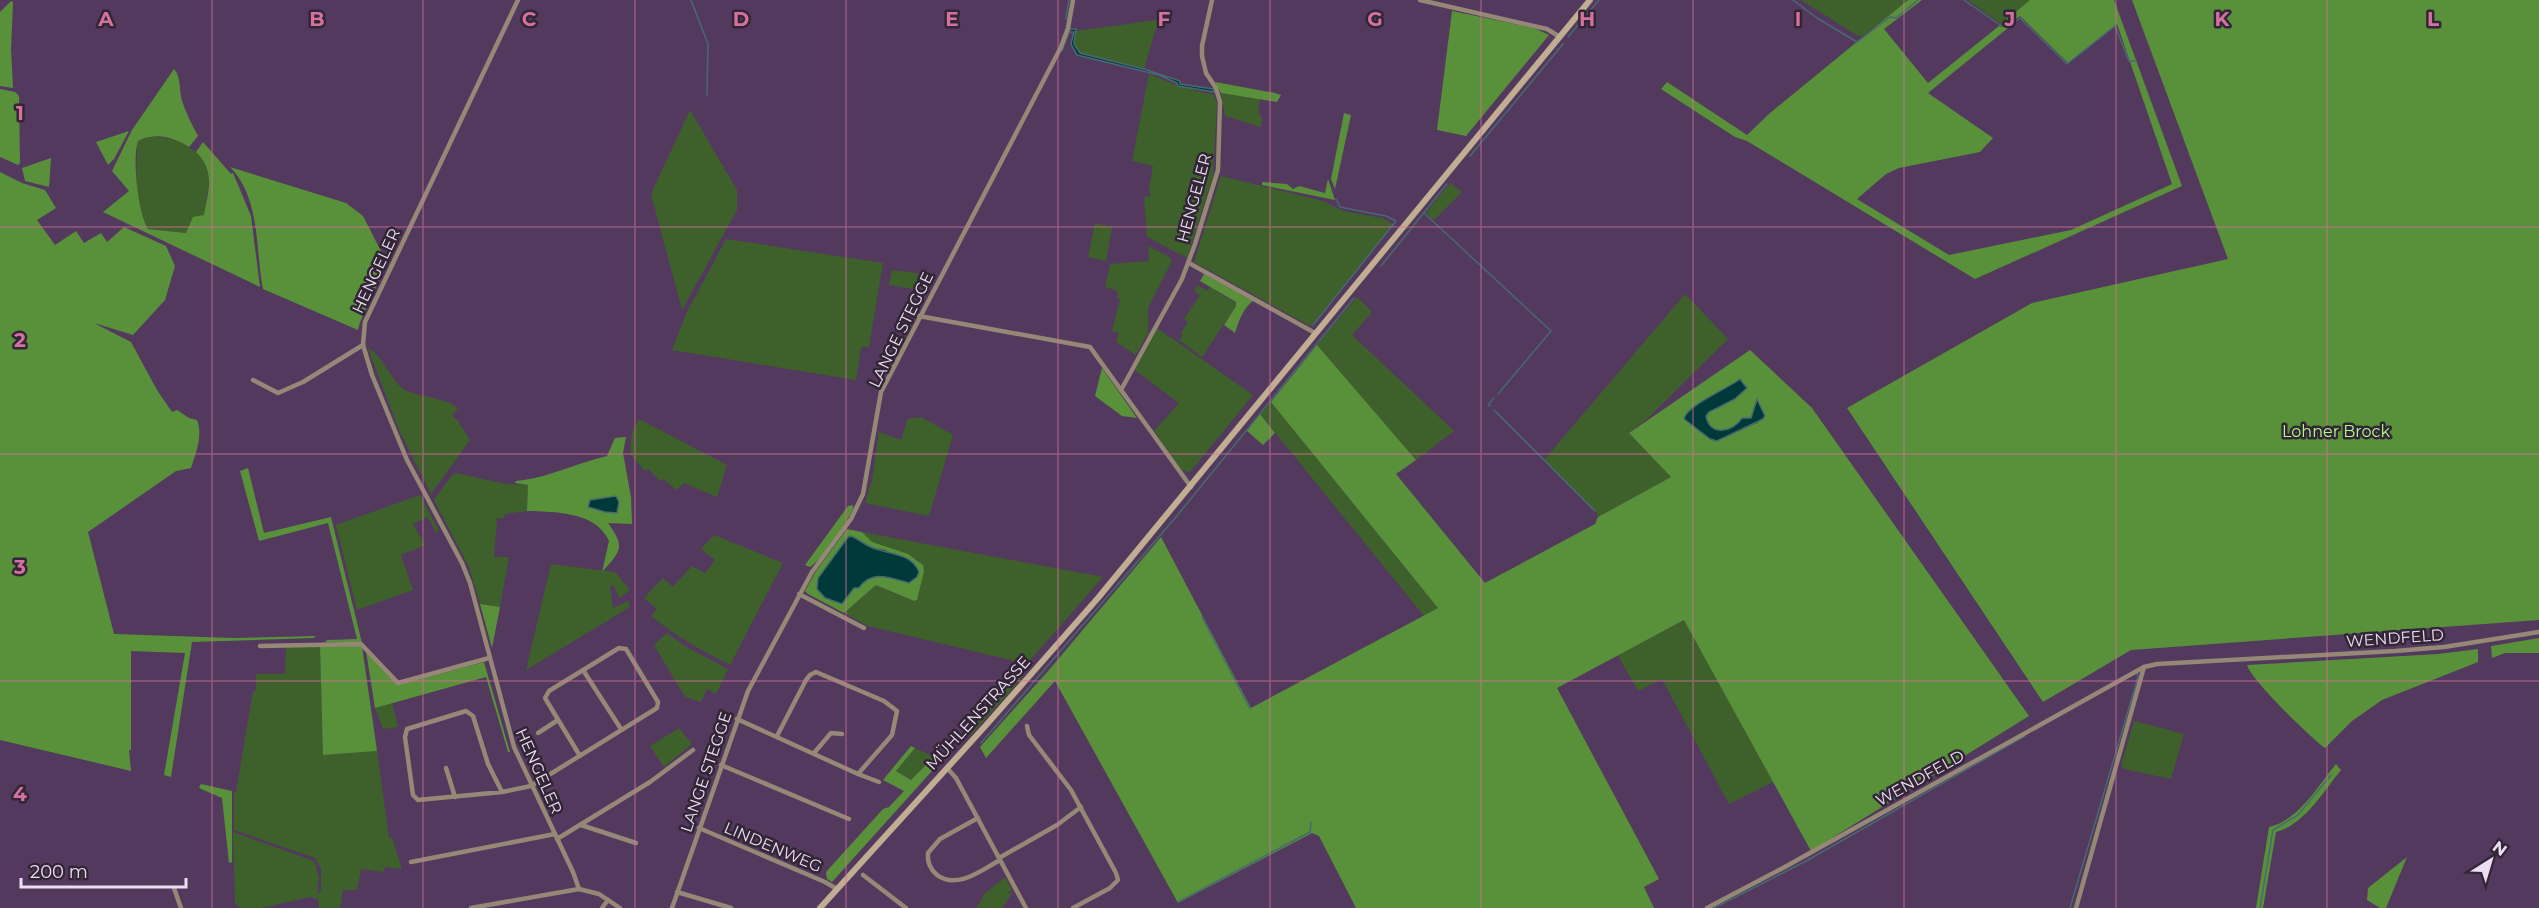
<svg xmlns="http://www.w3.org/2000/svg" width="2539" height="908" viewBox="0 0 2539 908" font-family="Montserrat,sans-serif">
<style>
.green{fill:#3e612b}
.forest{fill:#59913a;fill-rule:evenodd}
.water{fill:#003939;stroke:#476a71;stroke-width:1.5}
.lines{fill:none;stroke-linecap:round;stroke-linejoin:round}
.stream{stroke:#476a71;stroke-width:1.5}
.minor{stroke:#958876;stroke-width:4.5}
.secondary{stroke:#c1ad91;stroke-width:6}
.grid{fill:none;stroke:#d5719f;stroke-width:1.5;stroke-opacity:0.55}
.labels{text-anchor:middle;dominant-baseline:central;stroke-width:5;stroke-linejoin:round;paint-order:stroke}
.street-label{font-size:16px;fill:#edddf3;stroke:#322636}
.park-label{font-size:16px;fill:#affa8a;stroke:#322636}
.grid-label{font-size:20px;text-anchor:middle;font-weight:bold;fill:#d5719f;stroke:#322636;stroke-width:5;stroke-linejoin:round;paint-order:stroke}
</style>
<rect width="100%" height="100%" fill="#53395d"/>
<g class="green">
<path d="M1801,0H1908L1863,36H1858Z"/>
<path d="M1968,0H2030L2001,24Z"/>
<path d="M1163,19L1155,31L1144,69L1080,53L1074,44L1076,31Z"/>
<path d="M1149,74C1172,84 1189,90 1214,95L1217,103L1213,176L1187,258L1147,237L1144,197L1151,196L1149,188L1153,166L1132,161Z"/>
<path d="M1221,93L1260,99L1258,112L1262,118L1261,127L1225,116Z"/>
<path d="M690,110L737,190V210L682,310L651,194Z"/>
<path d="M152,136L177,140L196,152L207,166L210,174L204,215L187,233L148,229C133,205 137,172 137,145L138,141Z"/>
<path d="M1221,176L1323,201L1343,211L1382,218L1393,224L1311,326L1308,325L1194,262Z"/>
<path d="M1450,183L1462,192L1434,220L1426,213Z"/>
<path d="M1095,223L1112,227L1106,261L1088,257Z"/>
<path d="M726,239L883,263L869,347H861L856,380L672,350L686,314Z"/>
<path d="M1148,246L1168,256L1172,261L1148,308V333L1136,355L1116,342L1119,333L1112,331L1120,299L1117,298L1118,291L1105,287L1110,264L1149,261Z"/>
<path d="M892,270L922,274L920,290L889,285Z"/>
<path d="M1198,285L1207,291L1210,287L1237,304L1202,357L1179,340L1183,335L1181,333L1188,322L1184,319L1200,295L1194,291Z"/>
<path d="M1685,294L1728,339L1649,417L1629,433L1671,477L1598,517L1596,511L1544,460Z"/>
<path d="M1357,297L1372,312L1352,335L1454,431L1416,460L1317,345Z"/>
<path d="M1157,328L1253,395L1190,472L1181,470L1154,431L1179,403L1135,370Z"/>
<path d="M368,348C384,357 392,383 405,390C421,398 441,396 458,408L452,416L458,421L470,440L431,494L399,430Z"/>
<path d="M1271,402L1438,608L1424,616L1260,414Z"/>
<path d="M921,417L953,435L929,516L865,503L872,480L879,432L901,440L908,419Z"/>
<path d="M639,419L727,465L717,497L684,483L677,490L663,479L660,481L649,469L645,471L630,454L632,432Z"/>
<path d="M456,473L506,484L528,485L527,511L505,514L504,518H497L494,557H509L500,607L480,604L469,567L434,500L452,475Z"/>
<path d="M420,495L439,531L436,533L428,517L413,524L425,545L401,555L413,590L357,610L336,525Z"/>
<path d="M862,532L1103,577L1027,664L868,626L844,613L876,585L913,601L924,571L918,560L872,542Z"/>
<path d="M714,535L783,563L730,665C701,650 677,637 651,616L657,609L644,598L663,578L673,587L692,566L705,573L715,560L701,549Z"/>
<path d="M551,564L615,572L630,590L619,598L614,586H610L613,608L628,601L630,607L526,670Z"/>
<path d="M1685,620L1773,782L1729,804L1662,679L1638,691L1618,655Z"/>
<path d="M667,633L685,646L728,669L716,694L707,689L701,702L685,697L654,645Z"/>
<path d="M320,646L323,755L377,751L389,838H392L402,869L385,867L384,872L361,869L357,890H343L340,908H319L318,899L310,897L261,908H240L235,903L233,832L314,861L319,877L317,894L321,891V869L315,858L234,830V792H236L253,691H256V674H285L286,647Z"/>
<path d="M1020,672L1022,678L971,735L965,734Z"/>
<path d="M392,703L398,727L383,729L375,708Z"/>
<path d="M2134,721L2184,734L2171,779L2124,769L2121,766Z"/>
<path d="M679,728L692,744L664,767L650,746Z"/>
<path d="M915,748L934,757L912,780L896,771Z"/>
<path d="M1005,877L1012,890L1008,892L1009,894L1013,892L1002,908H976L983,898L982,896Z"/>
</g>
<g class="forest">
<path d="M1908,0H1922L1884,29L1928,83L1999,26L2008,28L1928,93L1993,138L1980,152L1899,168L1886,174L1857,199L1949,255L2071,230L2172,184L2117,24L2068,63L2020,16L2007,26L2001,24L2030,0H2114L2182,186L1975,279L1747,141L1735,137L1661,89L1667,82L1747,135L1770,113Z"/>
<path d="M2132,0H2539V620L2131,650L2043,702L1847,408L2032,303L2228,259Z"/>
<path d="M11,1L13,2L11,49L13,88L0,86V12Z"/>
<path d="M1452,11L1534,28L1549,35L1466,136L1437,130Z"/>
<path d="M174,69C181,76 179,90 182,101C186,113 192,125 198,136L189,147C173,137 156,132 138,141C132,158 138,214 148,229L186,233L193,217L204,215C208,190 216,172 196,152L203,142L231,174L233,173L251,216L260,287L103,212L129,191L112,171L132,130Z"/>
<path d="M1215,82L1275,93L1281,95L1277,102L1221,93Z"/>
<path d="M0,89L15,92L19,96L20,163L18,165L0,157Z"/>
<path d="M1344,113L1351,115L1335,189L1331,179Z"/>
<path d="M129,131L114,159L108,165L96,142Z"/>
<path d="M51,158L49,187L25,181L22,168Z"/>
<path d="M230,167L346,203L363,216L387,263L378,258L373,269L382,274L360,322L358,330L263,289C255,248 261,199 230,167Z"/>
<path d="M0,172L22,183L45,190L56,208L37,220L55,245L76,231L84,243L101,233L107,242L124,227L166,246L175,266L165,300L133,335L94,323L131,342L157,390L172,412L177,410L189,418L197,420C203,436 196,452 191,468L176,471L88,532L114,634L233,638L316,636L313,638L192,642L171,777L164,775L185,653L131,651V750H129L131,771L0,740Z"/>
<path d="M1328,179L1335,200L1262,185V182L1287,184L1293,189L1299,186L1325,193Z"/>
<path d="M1204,274L1253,301C1244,307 1238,322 1235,333L1224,325L1236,306V302L1200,281Z"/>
<path d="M1317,345L1416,460L1396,474L1485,583L1595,524L1598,517L1671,477L1629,433L1750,350L1812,408L2029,716L1811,851L1684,620L1557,688L1659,879L1644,887L1654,908H1356L1319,836L1312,833L1178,903L1055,681L986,758L980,747L1049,670L1161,537L1251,708L1438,608L1271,402ZM1740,380L1745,390L1721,407L1709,412L1706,420L1712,428L1720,432L1737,425L1744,418H1751L1754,407L1759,422L1717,441L1710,439L1684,419C1688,404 1727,389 1740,380Z"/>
<path d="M1102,368L1137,418L1122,416L1095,396Z"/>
<path d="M1260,414L1275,433L1263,445L1247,431Z"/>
<path d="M626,437L623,453L631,497L632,524L608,523C625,547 622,550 602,572L609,541C596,511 554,512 527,511L528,485L515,483L516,481C549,478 576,463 607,456L615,438Z"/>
<path d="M248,468L264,533L331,517L362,643L325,642L327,640L357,639L328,523L259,541L240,471Z"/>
<path d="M853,505V509C846,524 824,558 810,567L805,565L848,506Z"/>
<path d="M847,529L862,532L872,542L908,554L923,565L924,571L917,600L914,601L876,585L844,613L808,594L805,591L816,571ZM851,536L874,548L886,550L909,583C890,578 872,569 859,588H854C847,599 837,601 825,598L818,578L848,537Z"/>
<path d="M480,604L500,607L492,648Z"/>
<path d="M2539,638V653H2505L2492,658L2491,646Z"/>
<path d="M320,646H362L377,751L323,755Z"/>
<path d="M2478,649V662L2382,700L2352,721L2325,748C2310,737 2252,681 2247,665L2438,654Z"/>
<path d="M366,651L398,685L484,662L510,752H508L486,677L375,708Z"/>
<path d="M911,746L915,748L896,771L911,780L934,757L941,761L832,882L827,879L826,872L883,809L889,807L904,791L883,780Z"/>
<path d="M2336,764L2341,770C2323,792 2304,825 2276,832L2263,908H2256L2269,827C2299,820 2317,787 2336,764Z"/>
<path d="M201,784L232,791V862L229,863L222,798L201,789L199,787Z"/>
<path d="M2407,857L2386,908H2380L2367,900L2368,888Z"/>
</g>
<g class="water">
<path d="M1070,29H1076L1074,44L1080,53L1144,69L1180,81V84L1213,89L1214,92L1178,86L1177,83L1159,75L1077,55L1071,44L1074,32H1070Z"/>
<path d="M1740,379L1747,388L1735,399L1709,412L1706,416C1710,437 1733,432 1742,418H1751L1757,399L1765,416L1763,419L1717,441L1710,439L1684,419C1687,405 1727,389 1740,379Z"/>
<path d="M616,496L619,502L617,513L605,512L588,507L590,500Z"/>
<path d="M851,536C859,539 865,545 873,548C888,554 912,553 919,572L917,577L909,583C890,578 872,569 859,588H854L842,604L825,598L817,589L818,578L848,537Z"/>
</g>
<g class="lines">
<g class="stream">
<path d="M691,0L708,44L707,95"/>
<path d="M1793,0L1817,18L1857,42L1890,17L1896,18L1918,0"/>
<path d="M1964,0L2000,25L2008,27L2020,18L2067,64L2115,26L2129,61H2136"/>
<path d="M1066,19L1069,0"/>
<path d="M1568,37L1599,0"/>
<path d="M1062,51L1069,32"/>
<path d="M1470,156L1563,44"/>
<path d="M1424,213L1551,331L1498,394"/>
<path d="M1381,266L1447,184"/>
<path d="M1313,325L1396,221L1386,216L1340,207L1336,199"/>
<path d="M1490,406L1488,405L1494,398"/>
<path d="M1494,410L1595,511"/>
<path d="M1202,617L1250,709"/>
<path d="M981,743L1176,517L1354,298"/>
<path d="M1178,902L1310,832L1311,822"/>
<path d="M1714,908L1808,860L2025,736"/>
<path d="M2070,908L2138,677L2137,673"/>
<path d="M2260,908L2273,830L2298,815L2331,775"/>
</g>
<g class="minor">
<path d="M518,0L365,322L363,345L372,375L407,460L462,563L470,583L514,747L573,872L579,889"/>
<path d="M1420,0L1547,29L1560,37"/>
<path d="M1189,263L1315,333"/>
<path d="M919,316L1090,347L1191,487"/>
<path d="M253,380L278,393L303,382L363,345"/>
<path d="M1121,390L1182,279L1195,244L1218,170L1220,102L1216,88L1206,73L1202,56V46L1212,0"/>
<path d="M799,594L864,628"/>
<path d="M260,646L361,644L398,683L489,658"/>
<path d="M583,670L621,729"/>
<path d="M737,719L858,774L892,735L897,711L884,701L816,672L810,675L806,680L777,736"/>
<path d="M1027,726L1029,735L1071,790L1116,873L1118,880L1110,888L1073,908"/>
<path d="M538,733L558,720"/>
<path d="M814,753L831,733L842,734"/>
<path d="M721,765L849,819"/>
<path d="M446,768L455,797"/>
<path d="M947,768L956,778L1026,908"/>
<path d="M858,774L879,782"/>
<path d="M502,792L488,764L473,716L466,711L407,729L405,737L413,795L418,800L502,792L531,786L657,708L658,702L626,649L619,648L549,691L545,698L580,756"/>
<path d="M978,818L940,839L928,853C927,862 930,869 937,875C957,890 982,870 1000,860"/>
<path d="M581,825L636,843"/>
<path d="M699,828L825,882L837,889"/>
<path d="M557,839L650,782L693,750"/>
<path d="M999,858L1057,825L1081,807"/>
<path d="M411,862L555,834"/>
<path d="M863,875L906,908"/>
<path d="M174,888L181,908"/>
<path d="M677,892L731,908"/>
<path d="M471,908L579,889L599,894L620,908"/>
<path d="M602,908L608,900"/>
<path d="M672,908L748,691L812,572L851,519L863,494L881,392L1061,47L1068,28L1073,0"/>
<path d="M1707,908L1783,868L2144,667L2157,664L2395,651L2444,647L2539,632"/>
<path d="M2076,908L2144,667"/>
</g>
<path class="secondary" d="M820,908L988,723L1098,598L1590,0"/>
</g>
<path class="grid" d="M212,0V908M423,0V908M635,0V908M846,0V908M1058,0V908M1270,0V908M1481,0V908M1693,0V908M1904,0V908M2116,0V908M2327,0V908M0,227H2539M0,454H2539M0,681H2539"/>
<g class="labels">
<g class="street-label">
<text transform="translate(1194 198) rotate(-75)">HENGELER</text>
<text transform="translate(376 271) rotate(-65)">HENGELER</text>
<text transform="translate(901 330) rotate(-64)">LANGE STEGGE</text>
<text transform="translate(2395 638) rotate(-4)">WENDFELD</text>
<text transform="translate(978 713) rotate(-48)">MÜHLENSTRASSE</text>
<text transform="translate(539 771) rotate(66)">HENGELER</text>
<text transform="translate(706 772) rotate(-71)">LANGE STEGGE</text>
<text transform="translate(1920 778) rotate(-29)">WENDFELD</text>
<text transform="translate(773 847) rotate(23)">LINDENWEG</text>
</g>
<g class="park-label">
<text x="2336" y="431">Lohner Brock</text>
</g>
</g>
<g class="grid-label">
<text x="106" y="26">A</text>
<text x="317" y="26">B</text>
<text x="529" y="26">C</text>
<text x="741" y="26">D</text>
<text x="952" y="26">E</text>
<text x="1164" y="26">F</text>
<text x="1375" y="26">G</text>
<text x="1587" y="26">H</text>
<text x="1798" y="26">I</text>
<text x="2010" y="26">J</text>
<text x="2222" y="26">K</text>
<text x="2433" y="26">L</text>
<text x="20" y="120">1</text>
<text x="20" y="347">2</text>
<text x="20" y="574">3</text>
<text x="20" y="801">4</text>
</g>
<g transform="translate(2491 860) rotate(37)" stroke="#322636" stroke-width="4.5" paint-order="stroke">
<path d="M0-4.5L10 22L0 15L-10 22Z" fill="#edddf3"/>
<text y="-9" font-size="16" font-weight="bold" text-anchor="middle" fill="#edddf3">N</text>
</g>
<path d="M21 878v9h165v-9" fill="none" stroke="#edddf3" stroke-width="3"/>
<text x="30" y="878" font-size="18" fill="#edddf3" stroke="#322636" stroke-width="4.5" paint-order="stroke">200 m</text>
</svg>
